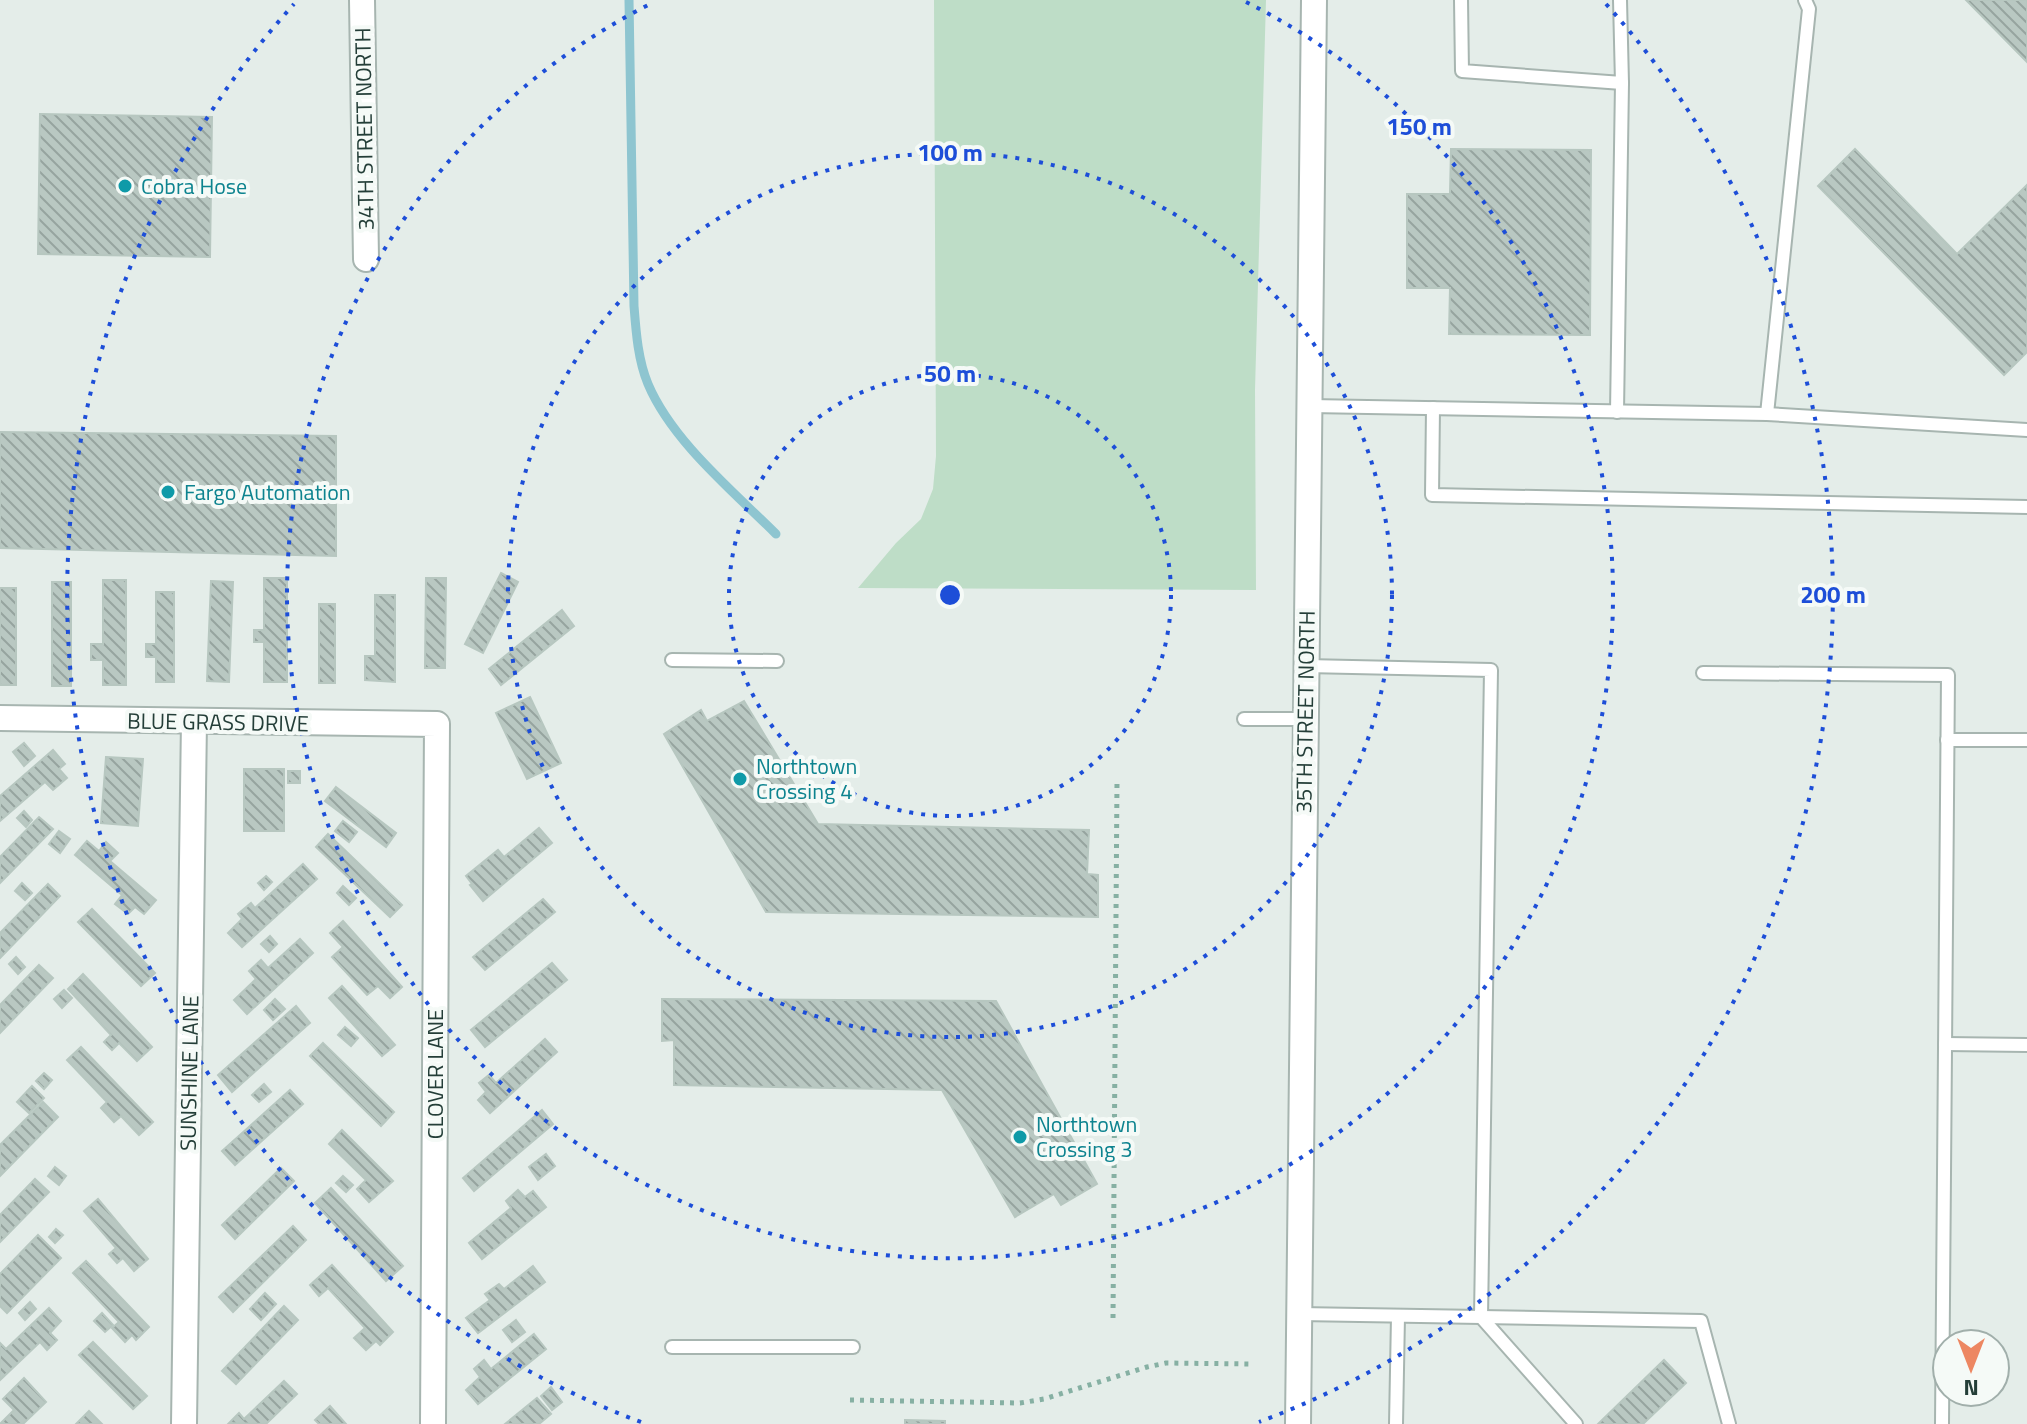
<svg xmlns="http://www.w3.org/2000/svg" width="2027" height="1424" viewBox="0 0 2027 1424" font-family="'Titillium Web',sans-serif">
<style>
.grass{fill:#beddc7}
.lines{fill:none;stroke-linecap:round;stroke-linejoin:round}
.stream{stroke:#8ec5d0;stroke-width:9}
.building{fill:url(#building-back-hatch);stroke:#b7c7c0;stroke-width:2}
.service-casing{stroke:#a7b5b0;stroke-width:16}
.minor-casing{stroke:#a7b5b0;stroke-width:28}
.tertiary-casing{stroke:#a7b5b0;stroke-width:28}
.path{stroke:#86b0a3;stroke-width:5;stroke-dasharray:4 6;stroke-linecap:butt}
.service{stroke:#fff;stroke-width:12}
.minor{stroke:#fff;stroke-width:24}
.tertiary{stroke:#fff;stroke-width:24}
.ring{fill:none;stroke:#1d4ed8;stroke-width:4;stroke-dasharray:4 8}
.culture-dot{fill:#0f9aa8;stroke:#f5faf7;stroke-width:3}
.labels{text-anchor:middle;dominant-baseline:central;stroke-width:8;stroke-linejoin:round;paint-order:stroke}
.street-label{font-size:22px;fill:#243e38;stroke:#f5faf7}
.culture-label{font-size:22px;fill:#0d838f;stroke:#f5faf7;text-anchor:start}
.centre{fill:#1d4ed8;stroke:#f5faf7;stroke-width:4}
.ring-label{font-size:24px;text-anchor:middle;font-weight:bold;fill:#1d4ed8;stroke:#f5faf7;stroke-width:8;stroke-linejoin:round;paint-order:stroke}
</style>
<defs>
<pattern id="building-back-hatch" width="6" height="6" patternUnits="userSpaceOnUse" patternTransform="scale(2)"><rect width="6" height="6" fill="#b9c8c2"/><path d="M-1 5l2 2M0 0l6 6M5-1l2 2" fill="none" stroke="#96a49f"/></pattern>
</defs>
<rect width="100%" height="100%" fill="#e4ede9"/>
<path class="grass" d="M934,0H1266L1255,390L1256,590L858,588L896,543L921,519L933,489L936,456Z"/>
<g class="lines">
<path class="stream" d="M629,0L634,306C636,332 638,360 648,384C672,441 733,491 776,534"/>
</g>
<g class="building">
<path d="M1966,0H2027V62Z"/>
<path d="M40,114L212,117L210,257L38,254Z"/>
<path d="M1451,149L1591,150L1590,335L1449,334L1450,288H1407V194H1450Z"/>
<path d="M1855,149L1957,254L2027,185V352L2004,375L1818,186Z"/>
<path d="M0,432L336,436V556L0,548Z"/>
<path d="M501,573L518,582L483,653L465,644Z"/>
<path d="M264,578H287V682H264V642H254V630H264Z"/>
<path d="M426,578H446L445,668H425Z"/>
<path d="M103,580H126V685H103V660H91V644H103Z"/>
<path d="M211,581L233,582L229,682L207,681Z"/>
<rect x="52" y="582" width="19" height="104"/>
<rect x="0" y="588" width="16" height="97"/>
<path d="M156,592H174V682H156V657H146V644H156Z"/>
<path d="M375,595H395V682L365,680V656H375Z"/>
<rect x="319" y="604" width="16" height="79"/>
<path d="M562,610L574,626L501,685L489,669Z"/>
<path d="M530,697L561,763L527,779L496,713Z"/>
<path d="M744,701L818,824L1089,830L1087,874L1098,875V917L766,912L664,734L701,710L707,721Z"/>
<path d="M24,743L35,756L24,766L13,752Z"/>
<path d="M53,750L65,764L59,769L67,778L53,790L45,782L0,821V796Z"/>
<path d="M106,757L143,759L138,826L101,823Z"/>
<rect x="244" y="769" width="40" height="62"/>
<rect x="288" y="771" width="12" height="12"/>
<path d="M336,787L396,833L386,847L325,801Z"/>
<path d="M24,811L32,820L26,827L17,818Z"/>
<path d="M39,817L53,829L0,883V857Z"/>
<path d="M343,821L357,832L349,842L335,831Z"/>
<path d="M539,828L552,843L483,901L470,885L472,884L466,876L498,850L504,857Z"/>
<path d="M59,831L70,839L60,853L49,844Z"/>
<path d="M328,834L402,905L390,917L316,847Z"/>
<path d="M87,841L99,851L106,842L118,853L110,861L156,900L144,914L135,907L128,914L115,904L122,895L75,855Z"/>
<path d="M303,864L317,879L242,947L228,933L242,919L238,914L251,903L255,908Z"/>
<path d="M266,876L272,882L264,890L258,883Z"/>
<path d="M22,883L32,893L25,900L15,891Z"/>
<path d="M48,884L60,896L0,958V933Z"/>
<path d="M343,886L356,898L349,905L337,893Z"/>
<path d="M543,899L555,912L485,970L473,957Z"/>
<path d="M92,909L155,973L141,986L78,922Z"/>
<path d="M343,921L402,987L390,998L378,986L367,995L332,957L343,947L330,933Z"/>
<path d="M270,936L277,944L269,952L261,944Z"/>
<path d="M300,939L313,953L247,1014L234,1000L256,979L249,971L261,960L268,968Z"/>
<path d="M16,957L25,967L18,974L9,964Z"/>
<path d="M552,963L567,980L485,1047L471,1030Z"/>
<path d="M39,965L53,978L0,1033V1005Z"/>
<path d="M83,974L152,1047L137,1061L119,1043L112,1050L104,1042L111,1035L68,989Z"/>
<path d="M342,986L395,1045L382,1056L329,998Z"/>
<path d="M64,990L72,998L62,1008L54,999Z"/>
<path d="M275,999L285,1009L273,1020L264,1010Z"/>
<path d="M662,999L996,1001L1097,1184L1061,1205L1054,1194L1015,1217L942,1090L674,1085V1040L662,1041Z"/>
<path d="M296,1006L310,1023L232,1092L218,1075Z"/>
<path d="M345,1027L358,1038L351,1046L338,1035Z"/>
<path d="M545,1039L557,1052L490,1113L478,1100L486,1092L479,1083L489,1075L496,1083Z"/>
<path d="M323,1043L394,1112L381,1126L310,1056Z"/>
<path d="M81,1047L153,1122L139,1135L121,1116L114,1122L101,1108L107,1102L67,1060Z"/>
<path d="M44,1073L52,1080L44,1089L36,1081Z"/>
<path d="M264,1084L271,1092L259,1102L252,1095Z"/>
<path d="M32,1086L44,1098L29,1113L17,1102Z"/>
<path d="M290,1090L303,1104L235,1165L222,1151Z"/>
<path d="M43,1102L58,1117L0,1176V1145Z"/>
<path d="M542,1110L553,1124L474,1191L463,1178Z"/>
<path d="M342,1130L393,1181L369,1202L357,1189L366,1180L329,1144Z"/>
<path d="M546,1154L555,1166L538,1180L529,1167Z"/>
<path d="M55,1167L66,1176L59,1185L48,1176Z"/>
<path d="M281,1168L294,1181L235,1239L222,1225Z"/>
<path d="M343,1176L353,1185L346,1192L336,1183Z"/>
<path d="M35,1179L49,1192L0,1242V1215Z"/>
<path d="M331,1188L403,1266L386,1281L315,1203Z"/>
<path d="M518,1190L525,1197L533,1191L546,1207L482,1259L469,1243L511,1208L506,1201Z"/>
<path d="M98,1199L148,1259L134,1271L123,1258L117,1263L109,1254L116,1248L84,1211Z"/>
<path d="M293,1226L306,1240L233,1312L219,1297Z"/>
<path d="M56,1229L63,1235L55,1243L49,1237Z"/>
<path d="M38,1235L61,1258L7,1313L0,1306V1274Z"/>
<path d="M86,1261L149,1327L136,1340L132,1335L125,1342L112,1328L119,1322L73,1273Z"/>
<path d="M332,1265L393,1332L380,1345L376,1341L366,1350L354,1338L365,1328L328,1288L319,1296L310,1285Z"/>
<path d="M533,1266L545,1282L478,1333L466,1318L490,1300L485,1294L499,1284L504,1289Z"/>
<path d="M265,1293L276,1304L261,1320L250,1309Z"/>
<path d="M30,1302L36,1309L25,1320L19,1313Z"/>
<path d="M284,1306L298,1320L236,1384L222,1371Z"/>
<path d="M49,1308L61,1321L50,1333L57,1340L47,1350L40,1342L0,1380V1343L6,1349Z"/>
<path d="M102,1313L113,1325L105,1332L94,1321Z"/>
<path d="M516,1320L525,1332L512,1342L503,1330Z"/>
<path d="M534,1334L546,1349L478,1404L466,1390L480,1377L474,1369L484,1360L491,1369Z"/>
<path d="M93,1342L147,1396L133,1409L79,1355Z"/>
<path d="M1664,1360L1686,1383L1643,1424H1598Z"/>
<path d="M24,1378L46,1402L23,1424H0L14,1410L3,1399Z"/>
<path d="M284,1381L297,1394L266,1424L229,1423L239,1413L244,1419Z"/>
<path d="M551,1387L562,1402L552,1410L541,1396Z"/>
<path d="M537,1398L551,1414L539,1424H505Z"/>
<path d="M330,1406L346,1424H319L315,1420Z"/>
<path d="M89,1411L102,1424H76Z"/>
<path d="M905,1420L945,1421V1424H905Z"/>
</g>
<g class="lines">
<g class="service-casing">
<g id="service">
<path d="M1461,0L1462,71L1622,83L1620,0"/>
<path d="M1310,406L1767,414L2027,430"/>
<path d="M1433,408L1432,495L2027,507"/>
<path d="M1617,412L1622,83"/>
<path d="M1767,414L1809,9L1805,0"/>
<path d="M672,660L777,661"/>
<path d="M1703,673L1948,675L1942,1424"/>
<path d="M1244,719H1305"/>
<path d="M1947,740H2027"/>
<path d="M1945,1044L2027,1045"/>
<path d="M1299,1314L1481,1317L1491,670L1306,666"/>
<path d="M1481,1317L1701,1321L1729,1424"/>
<path d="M1481,1317L1576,1424"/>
<path d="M672,1347H853"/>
<path d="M1396,1424L1398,1316"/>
</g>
</g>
<g class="minor-casing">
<g id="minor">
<path d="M362,0L366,259"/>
<path d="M0,718L437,724L433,1424"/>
<path d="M184,1424L194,721"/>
</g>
</g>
<g class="tertiary-casing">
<path id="tertiary" d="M1298,1424L1314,0"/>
</g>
<g class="path">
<path d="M1113,1318L1117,781"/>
<path d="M850,1400L1020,1403L1044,1399L1147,1367L1166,1363L1251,1364"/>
</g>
<use href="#service" class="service"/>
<use href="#minor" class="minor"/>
<use href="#tertiary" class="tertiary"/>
</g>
<g class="ring">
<circle cx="950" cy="595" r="221"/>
<circle cx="950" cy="595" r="442"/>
<path d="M1246 2A663 663 0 1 1 654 2"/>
<path d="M641 1422A883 883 0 0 1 294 4M1606 4A883 883 0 0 1 1259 1422"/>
</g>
<g class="culture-dot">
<circle cx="125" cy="186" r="8"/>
<circle cx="168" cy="492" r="8"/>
<circle cx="740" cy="779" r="8"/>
<circle cx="1020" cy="1137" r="8"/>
</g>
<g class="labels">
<g class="street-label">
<text transform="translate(364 129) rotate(-91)">34TH STREET NORTH</text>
<text transform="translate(1305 712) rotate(-89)">35TH STREET NORTH</text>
<text transform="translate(218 722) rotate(1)">BLUE GRASS DRIVE</text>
<text transform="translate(189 1073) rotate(-89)">SUNSHINE LANE</text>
<text transform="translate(435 1074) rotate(-90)">CLOVER LANE</text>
</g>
<g class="culture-label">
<text x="141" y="186">Cobra Hose</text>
<text x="184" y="492">Fargo Automation</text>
<text x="756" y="766">Northtown<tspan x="756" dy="25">Crossing 4</tspan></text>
<text x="1036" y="1124">Northtown<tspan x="1036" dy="25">Crossing 3</tspan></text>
</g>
</g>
<circle cx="950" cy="595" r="12" class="centre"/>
<g class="ring-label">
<text x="1419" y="135">150 m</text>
<text x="950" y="161">100 m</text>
<text x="950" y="382">50 m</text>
<text x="1833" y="603">200 m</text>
</g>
<g transform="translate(1971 1368) rotate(180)"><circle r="38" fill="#f5faf7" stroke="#a1afab" stroke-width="2"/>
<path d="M0-6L14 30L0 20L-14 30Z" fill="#ed8762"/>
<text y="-12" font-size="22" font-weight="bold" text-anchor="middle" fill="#243e38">N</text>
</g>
</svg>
